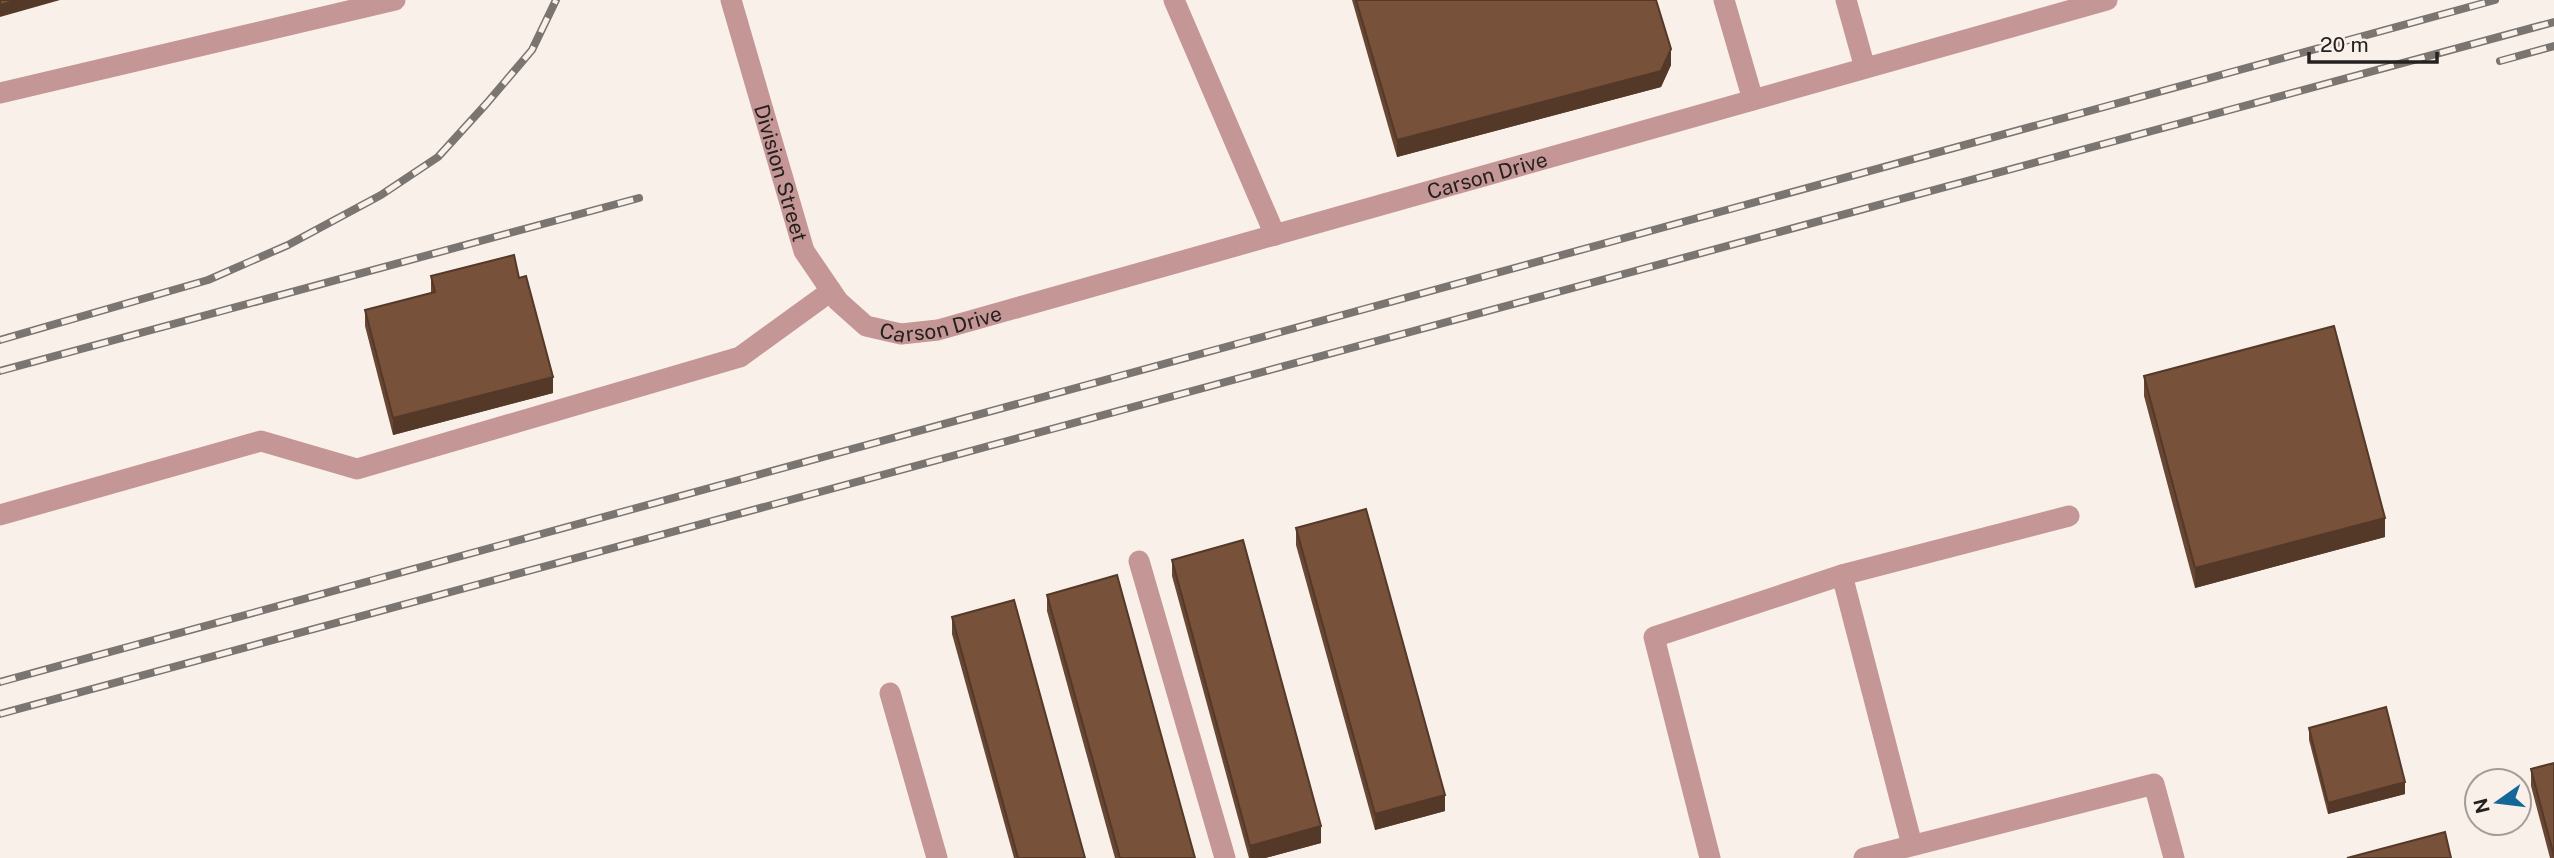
<svg xmlns="http://www.w3.org/2000/svg" width="2554" height="858" viewBox="0 0 2554 858" font-family="'Public Sans',sans-serif">
<style>
.lines{fill:none;stroke-linecap:round;stroke-linejoin:round}
.minor{stroke:#c49696;stroke-width:21}
.rail-casing{stroke:#7a7571;stroke-width:8}
.rail{stroke:#faf0ea;stroke-width:5;stroke-dasharray:16;stroke-linecap:butt}
.wall{fill:#674633}
.shaded-wall{fill:#543929}
.building{fill:#78513b;stroke:#543929;stroke-width:2}
.labels{text-anchor:middle;dominant-baseline:central;stroke-width:7;stroke-linejoin:round;paint-order:stroke}
.street-label{font-size:21px;fill:#24211f;stroke:#faf0ea}
</style>
<rect width="100%" height="100%" fill="#faf0ea"/>
<g class="lines">
<g class="minor">
<path id="s1" d="M731,0L804,251L838,301L866,326L901,334L938,330L2107,0"/>
<path d="M1174,0L1275,235"/>
<path d="M1724,0L1753,100"/>
<path d="M1846,0L1865,68"/>
<path d="M0,93L395,0"/>
<path d="M0,515L261,441L357,469L740,357L831,291"/>
<path d="M1139,561L1225,858"/>
<path d="M1842,575L2069,516"/>
<path d="M890,693L937,858"/>
<path d="M1710,858L1654,637L1842,575L1912,845"/>
<path d="M1864,858L2154,784L2174,858"/>
</g>
<g class="rail-casing">
<g id="rail">
<path d="M2500,61L2554,46"/>
<path d="M0,340L208,280L288,245L381,195L438,157L487,103L532,50L556,0"/>
<path d="M0,371L639,198"/>
<path d="M0,682L2495,0"/>
<path d="M0,714L2554,22"/>
</g>
</g>
<use href="#rail" class="rail"/>
</g>
<g class="wall">
<path d="M1352,0H1656L1671,65L1661,87L1397,157Z"/>
<path d="M431,276L519,278L553,393L393,435L365,326V310L431,293Z"/>
<path d="M2144,376L2385,537L2195,588L2144,396Z"/>
<path d="M1296,528L1445,811L1375,830L1296,545Z"/>
<path d="M1172,560L1321,843L1265,858H1249L1172,576Z"/>
<path d="M1047,595L1195,858H1115L1047,611Z"/>
<path d="M952,617L1085,858H1014L952,634Z"/>
<path d="M2309,728L2405,794L2328,814L2309,740Z"/>
<path d="M2554,763V858H2550L2531,786V769Z"/>
</g>
<g class="shaded-wall">
<path d="M17,0H60L0,17V5Z"/>
<path d="M1671,49V65L1661,87L1397,157V140Z"/>
<path d="M553,377V393L393,435V418Z"/>
<path d="M2385,518V537L2195,588V568Z"/>
<path d="M2405,782V794L2328,814V803Z"/>
<path d="M1445,795V811L1375,830V814Z"/>
<path d="M1321,826V843L1265,858H1250V846Z"/>
</g>
<g class="building">
<path d="M0,0H17L0,5Z"/>
<path d="M1356,0H1656L1671,49L1661,71L1397,140Z"/>
<path d="M514,255L519,278L526,276L553,377L393,418L365,310L435,292L431,276Z"/>
<path d="M2334,326L2385,518L2195,568L2144,376Z"/>
<path d="M1366,509L1445,795L1375,814L1296,528Z"/>
<path d="M1243,540L1321,826L1250,846L1172,560Z"/>
<path d="M1117,575L1195,858H1120L1047,595Z"/>
<path d="M1014,600L1085,858H1018L952,617Z"/>
<path d="M2386,707L2405,782L2328,803L2309,728Z"/>
<path d="M2554,763V856L2531,769Z"/>
<path d="M2445,832L2451,858H2347Z"/>
</g>
<g class="labels">
<g class="street-label">
<text stroke="none"><textPath href="#s1" startOffset="180">Division Street</textPath></text>
<text stroke="none"><textPath href="#s1" startOffset="1003">Carson Drive</textPath></text>
<text stroke="none"><textPath href="#s1" startOffset="436">Carson Drive</textPath></text>
</g>
</g>
<g transform="translate(2498 802) rotate(256)"><circle r="33" fill="#faf0ea" stroke="#a49d99" stroke-width="2"/>
<path d="M0-5L12 26L0 18L-12 26Z" fill="#146899"/>
<text y="-10" font-size="19" font-weight="bold" text-anchor="middle" fill="#24211f">N</text>
</g>
<path d="M2309 52v10h128v-10" fill="none" stroke="#24211f" stroke-width="3.5"/>
<text x="2320" y="52" font-size="21" fill="#24211f" stroke="#faf0ea" stroke-width="5" paint-order="stroke">20 m</text>
</svg>
